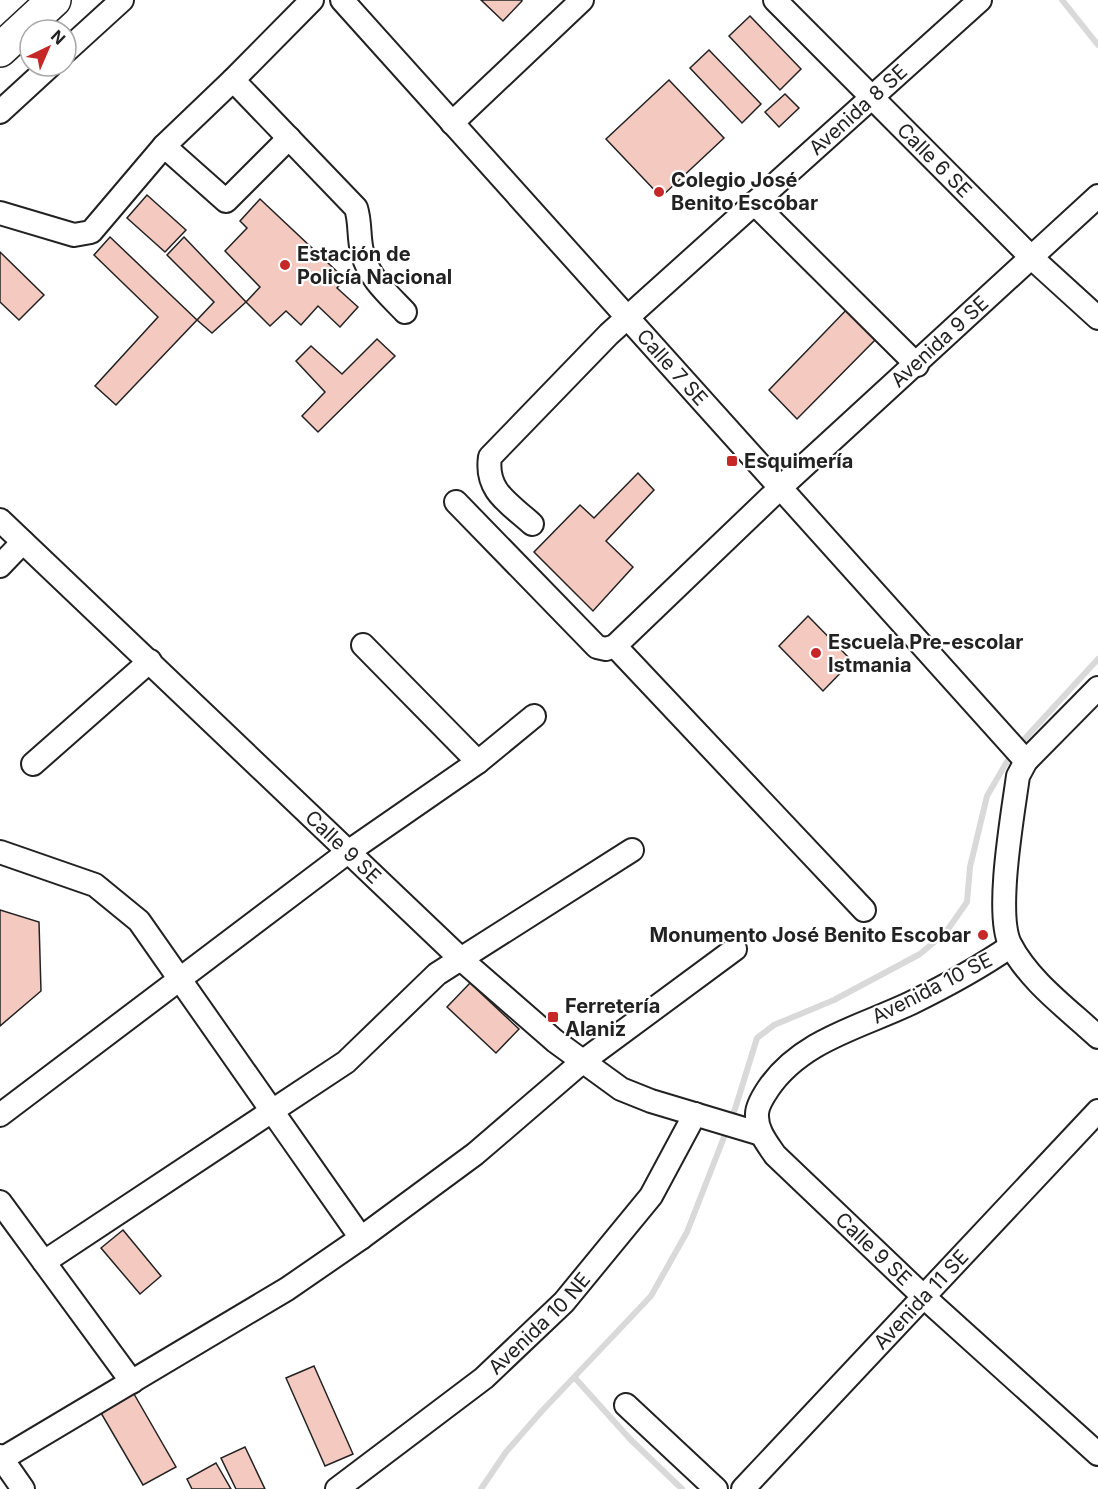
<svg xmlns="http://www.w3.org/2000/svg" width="1098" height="1489" viewBox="0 0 1098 1489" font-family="Inter,sans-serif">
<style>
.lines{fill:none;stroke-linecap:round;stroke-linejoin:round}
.stream{stroke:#d9d9d9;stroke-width:6}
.building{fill:#f3c9c0;stroke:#222;stroke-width:1.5}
.minor-casing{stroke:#222;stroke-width:26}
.highway-casing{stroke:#222;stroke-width:36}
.minor{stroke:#fff;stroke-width:22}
.highway{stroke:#fff;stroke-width:33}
.poi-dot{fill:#c62828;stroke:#fff;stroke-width:2}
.labels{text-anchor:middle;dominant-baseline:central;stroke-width:4.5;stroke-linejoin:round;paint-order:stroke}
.street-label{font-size:20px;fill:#222;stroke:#fff}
.poi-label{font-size:20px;font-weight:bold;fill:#222;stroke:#fff;text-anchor:start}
</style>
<rect width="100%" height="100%" fill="#fff"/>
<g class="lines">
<g class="stream">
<path d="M1062,0L1098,45"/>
<path d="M1018,746L1098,659"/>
<path d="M575,1378L630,1439L682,1489"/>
<path d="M481,1489L506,1452L541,1412L651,1296L687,1232L735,1109L757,1038L774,1025L834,1000L920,954L946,932L967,902L970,867L987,796L1012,753"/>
</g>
</g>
<g class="building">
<path d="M481,0H522V1L503,21Z"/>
<path d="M750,16L801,69L780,90L729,36Z"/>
<path d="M709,50L761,104L742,123L690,68Z"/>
<path d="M669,80L724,138L661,197L606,139Z"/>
<path d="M785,94L799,108L779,127L765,112Z"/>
<path d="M147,195L186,230L165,252L127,218Z"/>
<path d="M260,199L345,279L337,288L358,307L340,327L318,306L301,325L286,311L270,326L246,302L260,287L225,251L247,228L240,221Z"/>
<path d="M110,237L197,320L116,405L95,386L158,317L94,255Z"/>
<path d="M184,237L246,302L212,333L197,320L214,302L167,255Z"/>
<path d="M0,252L44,295L19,320L0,302Z"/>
<path d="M851,305L880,335L797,419L769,390Z"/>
<path d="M377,339L395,356L318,432L302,416L325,392L296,361L311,346L342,374Z"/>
<path d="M638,473L654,490L606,541L633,567L593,611L534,552L580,505L594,518Z"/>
<path d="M808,616L852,661L823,691L779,646Z"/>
<path d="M0,910L39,922L41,991L0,1026Z"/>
<path d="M470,983L519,1029L496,1053L447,1007Z"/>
<path d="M123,1230L161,1276L140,1294L101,1248Z"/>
<path d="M314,1366L353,1454L325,1466L286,1378Z"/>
<path d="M134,1394L176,1467L143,1485L101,1413Z"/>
<path d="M245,1447L265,1489H236L221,1458Z"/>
<path d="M216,1463L231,1489H192L187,1479Z"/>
</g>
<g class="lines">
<g class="minor-casing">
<g id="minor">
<path id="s1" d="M342,0L1026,761"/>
<path id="s2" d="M775,0L1032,258L1098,318"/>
<path d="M66,51L122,0"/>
<path d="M233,80L312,0"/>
<path d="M0,112L50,66"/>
<path d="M452,123L582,0"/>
<path d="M164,146L226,201L289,138"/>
<path d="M754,203L917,365"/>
<path d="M0,213L74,235L91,232L164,146L233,80L356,208C361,223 358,240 363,255C369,278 389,295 405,312"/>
<path id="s3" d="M456,502L597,647L606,649L615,646L781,487L1098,196"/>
<path id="s4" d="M0,520L462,960L555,1041L621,1089L651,1101L761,1134"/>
<path id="s5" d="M532,524C509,503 485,491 490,457L609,334L980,0"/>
<path d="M0,566L23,542"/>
<path d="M363,645L478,762"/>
<path d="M615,646L864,910"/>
<path d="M1098,688L1026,761L1018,776C1013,813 995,913 1010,944C1029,981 1068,1009 1098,1037"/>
<path d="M33,764L150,661"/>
<path d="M0,852L95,885L139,921L361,1238"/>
<path id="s6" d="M1011,946C979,968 946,986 911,1003C861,1027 801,1040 768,1089C764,1095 757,1106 757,1114C756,1130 767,1143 775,1155L924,1297L1098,1454"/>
<path d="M0,1115L348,852L478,762L534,716"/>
<path d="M0,1202L132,1382"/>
<path d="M44,1262L346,1062L437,974L632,850"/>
<path d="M626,1405L716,1489"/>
<path d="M0,1456L23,1489"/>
<path d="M0,1460L287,1289L361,1238L475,1154L582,1062L735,949"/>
<path id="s7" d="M337,1489L484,1378L564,1302L651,1196L695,1114"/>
<path id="s8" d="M743,1489L1098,1111"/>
</g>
</g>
<g class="highway-casing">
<path id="highway" d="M0,50L54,0"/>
</g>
<use href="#minor" class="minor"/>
<use href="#highway" class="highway"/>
</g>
<g class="poi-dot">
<circle cx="659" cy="192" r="6"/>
<circle cx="285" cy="265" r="6"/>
<rect x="726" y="455" width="12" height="12" rx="3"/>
<circle cx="816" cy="653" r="6"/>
<circle cx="983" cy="935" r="6"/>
<rect x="547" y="1011" width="12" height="12" rx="3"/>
</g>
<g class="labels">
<g class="street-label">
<text stroke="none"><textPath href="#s5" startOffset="590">Avenida 8 SE</textPath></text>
<text stroke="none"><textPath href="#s2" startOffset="226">Calle 6 SE</textPath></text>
<text stroke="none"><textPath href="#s3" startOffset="666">Avenida 9 SE</textPath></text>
<text stroke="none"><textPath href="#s1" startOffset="494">Calle 7 SE</textPath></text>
<text stroke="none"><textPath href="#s4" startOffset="474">Calle 9 SE</textPath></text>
<text transform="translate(932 988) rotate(-27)">Avenida 10 SE</text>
<text stroke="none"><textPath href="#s6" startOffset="494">Calle 9 SE</textPath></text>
<text stroke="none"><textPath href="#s8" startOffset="260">Avenida 11 SE</textPath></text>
<text stroke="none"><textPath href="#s7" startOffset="262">Avenida 10 NE</textPath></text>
</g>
<g class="poi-label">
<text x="671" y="180">Colegio José<tspan x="671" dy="23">Benito Escobar</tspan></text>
<text x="297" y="254">Estación de<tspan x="297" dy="23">Policía Nacional</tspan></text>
<text x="744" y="461">Esquimería</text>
<text x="828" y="642">Escuela Pre-escolar<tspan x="828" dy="23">Istmania</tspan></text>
<text x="971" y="935" text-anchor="end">Monumento José Benito Escobar</text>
<text x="565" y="1006">Ferretería<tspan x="565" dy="23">Alaniz</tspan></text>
</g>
</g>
<g transform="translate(48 48) rotate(44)"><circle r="28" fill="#ffffff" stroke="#a7a7a7" stroke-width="1.5"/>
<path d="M0-4.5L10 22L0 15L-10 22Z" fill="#c62828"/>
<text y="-9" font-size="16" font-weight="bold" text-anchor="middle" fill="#222222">N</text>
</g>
</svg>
